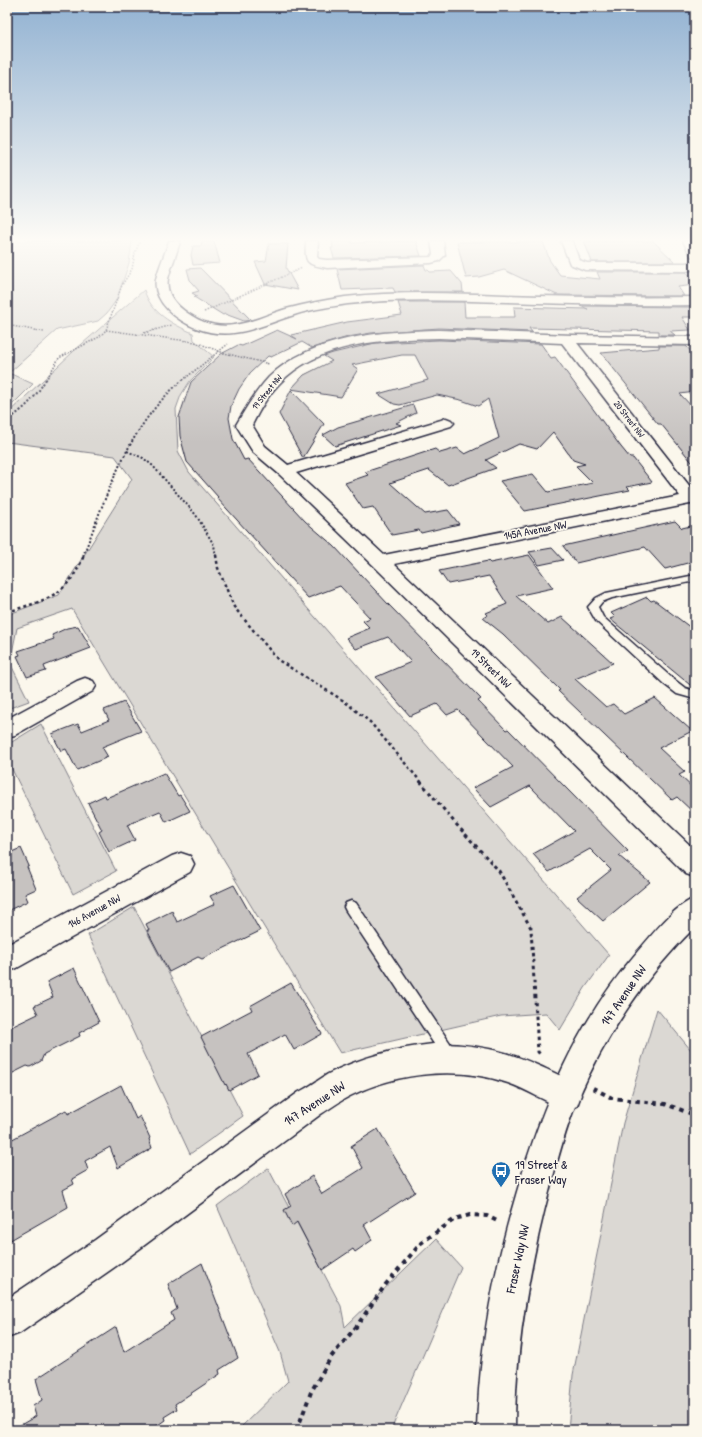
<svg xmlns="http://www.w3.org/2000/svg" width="702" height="1437" viewBox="0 0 702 1437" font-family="'Patrick Hand',sans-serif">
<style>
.green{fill:#dbd8d3;stroke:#7e7d87}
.building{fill:#c6c2c0;stroke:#22223b}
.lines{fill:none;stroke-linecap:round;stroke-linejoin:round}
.lane-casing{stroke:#22223b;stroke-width:3}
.street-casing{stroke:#22223b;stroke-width:3}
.secondary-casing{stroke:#22223b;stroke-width:3}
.path-far4{stroke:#22223b;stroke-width:1.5;stroke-dasharray:1.5 1.5;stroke-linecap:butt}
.path-far3{stroke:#22223b;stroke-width:2;stroke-dasharray:2 2;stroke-linecap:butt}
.path-far2{stroke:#22223b;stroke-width:2.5;stroke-dasharray:3 3;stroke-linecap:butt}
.path-far1{stroke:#22223b;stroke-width:3;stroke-dasharray:3.5 3.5;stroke-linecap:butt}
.path{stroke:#22223b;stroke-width:4;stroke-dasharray:4.5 4.5;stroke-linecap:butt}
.lane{fill:#fbf7ec;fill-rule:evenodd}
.street{fill:#fbf7ec;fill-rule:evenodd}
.secondary{fill:#fbf7ec;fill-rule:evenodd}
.labels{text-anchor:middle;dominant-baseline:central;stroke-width:3.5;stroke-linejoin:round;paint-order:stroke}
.far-street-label{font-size:9px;fill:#22223b;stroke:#fbf7ec}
.street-label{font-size:11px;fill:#22223b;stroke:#fbf7ec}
.near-street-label{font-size:13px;fill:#22223b;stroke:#fbf7ec}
.near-poi-label{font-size:13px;fill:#22223b;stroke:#fbf7ec;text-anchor:start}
</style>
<rect width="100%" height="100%" fill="#fbf7ec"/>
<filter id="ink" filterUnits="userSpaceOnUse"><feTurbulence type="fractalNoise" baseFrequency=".025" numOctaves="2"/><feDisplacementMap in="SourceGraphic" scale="8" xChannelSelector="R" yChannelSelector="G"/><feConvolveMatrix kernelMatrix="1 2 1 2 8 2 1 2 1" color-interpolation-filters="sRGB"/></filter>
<g filter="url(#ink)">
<g class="green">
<path d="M7,241H132L129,263L117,299L107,313L98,321L57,330L9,373L33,384L7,410Z"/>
<path d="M144,290C151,313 172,324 193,333L194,340L214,357L190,381L181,395L176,409L178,451L189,472L609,955L585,988L560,1030L546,1013L501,1016L340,1053L72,609L17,628L10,663L29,701L7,709V615L59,595L132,479L115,456L7,442V414L74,351Z"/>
<path d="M41,724L116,871L73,894L7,759V745Z"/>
<path d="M134,907L243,1116L190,1154L88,935Z"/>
<path d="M657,1009L695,1055V1430H568L573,1375L623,1123Z"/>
<path d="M268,1168L341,1306L345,1327L436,1239L461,1267L391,1430H238L288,1381L280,1352L217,1206Z"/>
</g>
<g class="building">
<path d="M202,241H214L220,263L193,265L191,255L193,246H201Z"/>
<path d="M332,241H352V243L416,241L421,256L334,258L331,248H333Z"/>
<path d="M584,241H653L675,262H592Z"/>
<path d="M457,242H543L550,261L560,275L600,279L597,272H686L695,280V285L678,287L684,296L557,295L504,270L479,277L466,278Z"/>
<path d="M269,244H288L286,268L298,290L265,284L255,262L266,261Z"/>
<path d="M424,265L426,270H428L430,272L451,271L462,284L463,292H395L393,288L342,290L337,269Z"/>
<path d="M200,268L251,320L244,321L225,314L223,315L194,297L197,296L192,293L199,291L192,283H193L190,280L187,269Z"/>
<path d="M398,302H464L465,317H515L514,307L588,309L580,306L690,307L695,314V317H682L690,330L670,331L675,335H659V331L529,328L532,332L439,328L371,333L348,337L312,348L302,342L271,357L268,356L250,373L239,389L231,406L229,418L233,439L244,460L248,459L305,521L334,546L388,604L481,699L478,701L506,730L508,729L628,851L619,856L650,882L603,921L577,897L611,870L590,849L549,872L533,854L574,831L530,786L491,807L473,788L513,767L458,710L447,715L437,704L410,716L376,677L411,662L388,637L356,649L346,638L370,628L363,621L370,618L340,586L308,598L217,498L218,497L187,462L180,436L179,417L191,382L221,354L238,345L242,346L277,330L297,339L291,335L347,322L402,315Z"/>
<path d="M439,340L541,344L551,358L555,357L558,361L621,447L630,458H633L652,482L627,487L630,490L525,511L500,481L533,474L548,492L593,483L576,466L585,464L573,460L553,432L537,449L519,444L486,460L496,468L448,485L429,470L390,483L425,514L448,510L459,524L421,533L419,530L392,535L373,507L363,509L345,483L368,475L365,472L435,449L440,453L457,448L465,454L499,438L488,399L478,406L461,400L437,395L400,405L394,404L378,394L428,380L415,355H402L352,365L358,369L341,397L291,389L304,375L332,361L324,356L333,353L375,343Z"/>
<path d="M659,346H686L695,356V392L680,394L695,410V466L661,424H658L601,353L659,348Z"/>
<path d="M291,390L324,424L303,458L279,414Z"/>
<path d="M413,405L416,413L396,423L401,425L335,446L323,435L338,427Z"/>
<path d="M675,521L682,528L695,525V561L665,569L645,547L576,563L563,546Z"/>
<path d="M552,548L563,560L539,565L529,552Z"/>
<path d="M529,555L553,588L516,596L548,624L562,617L613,663L575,679L606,707L613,704L624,714L655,698L692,731L659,748L685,772L679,775L695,790V814L677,797L672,800L558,691L560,690L503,634L483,618L488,615L486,613L507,604L489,576L448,584L439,571L488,561L490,563Z"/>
<path d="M647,597L651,601L654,600L695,631V689L610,619L615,617L611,613Z"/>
<path d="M78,626L91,648L44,666L46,671L27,677L17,656L20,655L18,651L54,639L52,635L67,628Z"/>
<path d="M124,702L141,731L102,747L108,757L77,770L66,749L61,751L52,734L78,724L82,731L109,720L104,710Z"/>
<path d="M164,773L178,796L180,795L190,811L166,822L160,811L127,825L135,840L109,852L99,832L102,830L88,803L105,795L106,798Z"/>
<path d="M21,848L29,866L27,867L36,889L25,894L28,901L7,911V854Z"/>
<path d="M234,885L260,931L202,959L198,957L169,972L147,930H149L146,924L172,911L177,922L215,904L210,896Z"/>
<path d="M74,968L99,1022L79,1033L80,1036L44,1054L41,1061L30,1067L27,1066L7,1076V1029L38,1014L34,1006L53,997L47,982Z"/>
<path d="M291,983L322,1034L294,1050L285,1034L248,1054L258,1074L229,1090L226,1084L225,1085L201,1037L252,1010L250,1006Z"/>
<path d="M121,1085L136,1119L140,1116L150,1138L149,1139L152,1148L118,1168L110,1147L85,1161L88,1170L72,1179L74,1184L63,1190L68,1207L7,1242V1142L66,1110L68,1114Z"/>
<path d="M378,1129L415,1192L364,1225L372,1240L355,1252L353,1249L322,1270L297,1222L292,1226L284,1210L291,1206L285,1194L312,1176L322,1194L363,1168L351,1146Z"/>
<path d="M202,1263L238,1358L219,1370L220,1374L175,1404L177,1409L164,1417L165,1420L151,1430H12L36,1416L33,1406L42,1400L36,1379L116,1327L124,1352L174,1320L171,1313L177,1309L168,1284Z"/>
</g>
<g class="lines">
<g class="lane-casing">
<g id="lane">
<path d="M695,575V581L612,598L602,602L598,607L603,617L672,678L685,688L695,691V699L677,694L664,684L596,621L588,607L596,598L606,593Z"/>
<path d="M351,901L356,903L456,1052L458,1057L456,1062L451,1064L446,1062L346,911L344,907L346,903Z"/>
</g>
</g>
<g class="street-casing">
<g id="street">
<path d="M306,241H318L317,257L319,259L327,260L431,257L433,254L431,241H443L445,255L439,261L431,263L327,268C305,264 305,263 306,241Z"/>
<path d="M561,241H572L579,260L587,263H686L695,261V269L686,271L585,270L570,264Z"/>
<path d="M683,241H694L695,257L691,256Z"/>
<path d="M439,330L573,335L695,337V345L577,343L695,493V503L394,564L695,850V877L686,874L373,565L279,474L253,452L236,425C246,408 256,391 269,377C311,336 383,331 439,330ZM439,338L562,343L680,496L384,555L296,473L451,426L454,423L451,420L446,418L441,420L288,465L265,446L252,425C259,411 267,396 279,384C318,342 385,339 439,338Z"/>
<path d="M85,678L93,681L96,686L93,691L15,735L7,737V719L77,681Z"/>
<path d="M181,853L190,856L194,864L190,872L17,968L7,972V945L172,856Z"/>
<path d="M433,1044C494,1043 524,1058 577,1084L581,1095L577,1106L566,1110C546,1102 528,1090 508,1083C459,1066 399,1072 352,1095C341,1100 331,1108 321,1114L119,1264L20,1333L7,1338V1299L95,1240L299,1092C309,1087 318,1080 328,1074C361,1057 397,1048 433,1044Z"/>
</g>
</g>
<g class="secondary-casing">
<g id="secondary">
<path d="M169,241H180C177,254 171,266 168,279C164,300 188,315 204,322C233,333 259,317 286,309C305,304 325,300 345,297C398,291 451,293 505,295C568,297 632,298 695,297V305C632,306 570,304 508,302C454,301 401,298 348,304C330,307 311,309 294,315C259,326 233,342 196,328C178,321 152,302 156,279C159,267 165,254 169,241Z"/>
<path d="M695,898V927C646,975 605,1036 578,1099C566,1127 558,1158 550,1188C529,1268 515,1347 515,1430H477C479,1350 493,1272 516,1195C542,1105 576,1023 638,951C653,934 674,906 695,898Z"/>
</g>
</g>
<g class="path-far4">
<path d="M204,312L302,268"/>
<path d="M7,325L44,332"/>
<path d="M106,330L195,342L224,353L269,364"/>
<path d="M144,333L172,325"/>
<path d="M46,380L59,358L99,337L106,330L122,285L132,269L135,253L140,241"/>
<path d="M183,380L228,344"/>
</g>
<g class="path-far3">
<path d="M7,421C27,406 33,401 46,379"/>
<path d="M127,451L143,458L153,466L196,515L214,545L216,556"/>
<path d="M83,556C108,492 129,423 184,379"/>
</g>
<g class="path-far2">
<path d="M216,555L218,568L234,607L278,660L344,701L370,722L421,782"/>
<path d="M7,612C46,600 68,596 84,555"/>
</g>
<path class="path-far1" d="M420,781L455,823L499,871L531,928L538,1052L542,1056"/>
<g class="path">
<path d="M593,1088L612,1098L665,1104L695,1115"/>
<path d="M297,1430L311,1392L331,1357L356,1327L386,1284L421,1243L455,1219L470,1215L487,1216L499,1222"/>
<path d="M297,1430H302"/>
</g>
<use href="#lane" class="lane"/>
<use href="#street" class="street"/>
<use href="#secondary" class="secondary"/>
</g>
</g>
<linearGradient id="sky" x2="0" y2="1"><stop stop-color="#92b2d2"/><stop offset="0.54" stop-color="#fdfbf6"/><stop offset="1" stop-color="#fdfbf6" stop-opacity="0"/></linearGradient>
<rect width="702" height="443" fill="url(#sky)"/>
<defs>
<g id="bus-pin" transform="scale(1)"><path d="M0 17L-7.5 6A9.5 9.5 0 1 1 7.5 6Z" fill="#1f6fb2" stroke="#fbf7ec"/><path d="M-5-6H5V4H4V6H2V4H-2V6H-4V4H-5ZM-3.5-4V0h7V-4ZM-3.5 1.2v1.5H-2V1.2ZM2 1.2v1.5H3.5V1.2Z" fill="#fff"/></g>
</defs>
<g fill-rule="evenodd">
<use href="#bus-pin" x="501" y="1171"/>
</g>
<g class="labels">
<g class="far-street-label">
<text transform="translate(267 392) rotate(-51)">19 Street NW</text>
<text transform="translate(629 419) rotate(52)">20 Street NW</text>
</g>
<g class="street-label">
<text transform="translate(535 530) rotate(-11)">145A Avenue NW</text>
<text transform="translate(491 668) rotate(44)">19 Street NW</text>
<text transform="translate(94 911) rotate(-29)">146 Avenue NW</text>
</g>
<g class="near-street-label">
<text transform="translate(623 995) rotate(-56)">147 Avenue NW</text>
<text transform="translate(314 1103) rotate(-33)">147 Avenue NW</text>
<text transform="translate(517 1259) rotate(-78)">Fraser Way NW</text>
</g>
<g class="near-poi-label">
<text x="515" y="1164">19 Street &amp;<tspan x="515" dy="15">Fraser Way</tspan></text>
</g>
</g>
<rect width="702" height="1437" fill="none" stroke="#fbf7ec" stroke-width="24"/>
<rect x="12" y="12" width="678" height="1413" fill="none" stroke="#22223b" stroke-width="1.5" filter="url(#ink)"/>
</svg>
